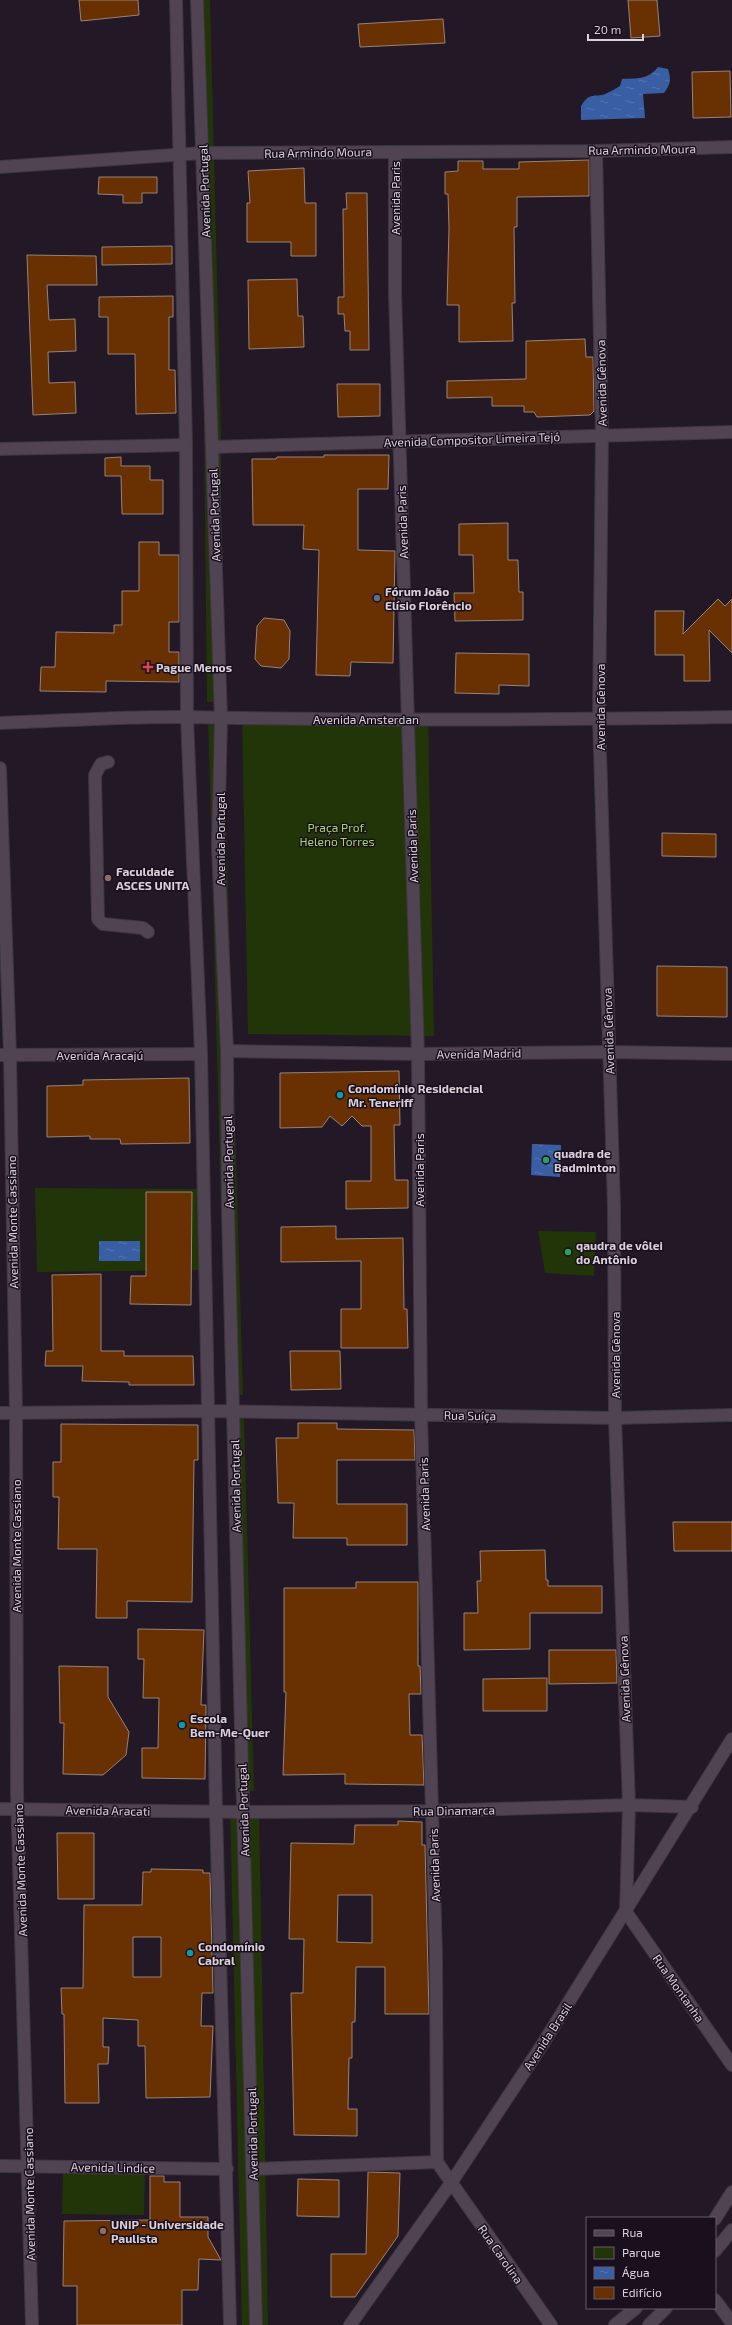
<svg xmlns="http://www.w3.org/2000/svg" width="732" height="2325" viewBox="0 0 732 2325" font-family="'Exo 2',sans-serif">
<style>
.green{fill:#223508}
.water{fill:url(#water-ripples)}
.building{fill:#693102;stroke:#978377;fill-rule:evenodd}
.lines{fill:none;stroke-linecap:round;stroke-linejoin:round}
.minor-casing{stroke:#3d353f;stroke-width:14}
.minor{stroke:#504453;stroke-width:12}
.service-dot{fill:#5c6f8a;stroke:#1a0f1c;stroke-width:1.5}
.health-dot{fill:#e0444e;stroke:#1a0f1c;stroke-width:1.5}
.education-dot{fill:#8d6e63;stroke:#1a0f1c;stroke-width:1.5}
.culture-dot{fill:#0f9aa8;stroke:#1a0f1c;stroke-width:1.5}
.leisure-dot{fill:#2e9e5b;stroke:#1a0f1c;stroke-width:1.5}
.labels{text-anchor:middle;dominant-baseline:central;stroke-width:3;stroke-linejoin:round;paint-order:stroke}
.street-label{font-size:12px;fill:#d9d2db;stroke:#1a0f1c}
.poi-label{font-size:12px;font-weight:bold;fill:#d9d2db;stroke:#1a0f1c;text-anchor:start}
.park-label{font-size:12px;fill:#a4d769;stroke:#1a0f1c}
</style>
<defs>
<pattern id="water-ripples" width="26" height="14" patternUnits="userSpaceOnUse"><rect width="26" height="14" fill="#395ea4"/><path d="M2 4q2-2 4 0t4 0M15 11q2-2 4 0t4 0" fill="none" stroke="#5574b0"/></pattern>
</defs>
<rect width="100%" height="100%" fill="#231826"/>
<g class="green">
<path d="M194,0H210L221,436V701L207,702L201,155Z"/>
<path d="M242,715H428L434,1036L248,1034Z"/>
<path d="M208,716L223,717L243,1395L226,1394Z"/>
<path d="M35,1188L203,1189L204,1270L37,1272Z"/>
<path d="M538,1231L596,1232L594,1276L545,1273Z"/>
<path d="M229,1414L244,1416L254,1791L235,1792Z"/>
<path d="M230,1806L259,1808L268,2325H242Z"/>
<path d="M63,2173H145L144,2215L62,2214Z"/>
</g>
<g class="water">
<path d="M658,67L668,69C671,79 671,84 664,93L643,94L645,118L581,120V106C590,91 595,98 605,94C610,92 615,89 620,86L622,79C637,78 648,80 658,67Z"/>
<path d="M532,1144L561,1145L560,1177L531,1175Z"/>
<rect x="99" y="1241" width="41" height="20"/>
</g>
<g class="building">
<path d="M79,0H138L139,15L81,21Z"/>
<path d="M628,0H657L660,36L631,38Z"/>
<path d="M443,19L445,43L360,47L358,24Z"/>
<path d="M730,71L731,117L693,118L692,72Z"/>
<path d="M589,160V196L517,197V227H514L515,303H512L513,341L459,342V305H447L449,228L448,194H445V172L458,171V161H483V169H519V162Z"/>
<path d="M304,168L305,203H316V256H291V242H247V203H250L248,171Z"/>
<path d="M99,177H157V193H142V203H123V195L98,194Z"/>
<path d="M346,193H367L369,350H350V331H345L344,314H338V297H344L343,209H347Z"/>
<path d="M172,246V264L102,265V247Z"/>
<path d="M27,255L96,256L97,285H47L49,320L75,319L76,351L48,352L49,383L75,382L76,413L33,415Z"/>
<path d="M297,279L298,316H303L304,347L249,349L248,280Z"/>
<path d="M173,296V317H169V370H175L176,413L136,414L135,354H108V317H99V297Z"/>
<path d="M585,339L586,357H593L594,411L590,415L537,417L534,412H524V406H492V397L447,398V381L526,379V341Z"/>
<path d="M337,384H380V416L338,417Z"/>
<path d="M324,455H389L388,489H358V550L395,551L393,663L351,662L350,676L316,675L319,550L303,549L304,525H253L252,459H276L277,457H324Z"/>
<path d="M121,457V466H150V480H163V514H122L121,476H105V458Z"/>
<path d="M508,523V560H518L519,592H523V620L455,621L454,593H474L473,555H459V524Z"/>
<path d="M139,542H159V555H179V622H169V652H179V682L106,681V692L40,691L41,667H55L56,632L114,633V625H122V591H139Z"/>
<path d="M718,599L725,606L732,599V653L709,630L710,681H684V655H655V611H684L683,634Z"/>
<path d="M264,618L284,620L290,631L289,659L281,668L261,666L255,659L257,626Z"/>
<path d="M456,653L529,654V686L499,685V694L455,693Z"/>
<path d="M662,833L716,834V857L662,856Z"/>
<path d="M657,966L727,967V1017L657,1016Z"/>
<path d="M399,1071L400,1125H394L395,1180H408V1208L346,1209V1181H371V1126H362L352,1116L342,1126L330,1116L322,1127L280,1128V1073Z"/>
<path d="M189,1078L190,1143L121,1144L120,1139H90V1136L47,1137V1086L83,1085V1080Z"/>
<path d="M146,1192H192L191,1305L130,1304L131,1276H146Z"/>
<path d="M336,1226V1239L403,1238L404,1309H407L408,1348H341V1309H361V1261L281,1262V1227Z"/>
<path d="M101,1274V1351H124V1356H193L194,1385H129V1382L82,1381L83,1366H45L46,1351H53L52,1275Z"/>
<path d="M290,1351H340L341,1389L291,1390Z"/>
<path d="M298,1423H337V1429L414,1430L415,1460H337V1504H407V1545H347V1538H293L294,1503H278L276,1438H298Z"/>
<path d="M61,1424L198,1425V1460H194L192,1602L127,1601V1618H96L97,1549H58L59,1497H53V1462H61Z"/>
<path d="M673,1522H732V1551H674Z"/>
<path d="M545,1550L546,1580H548V1586H602V1613H530V1649L464,1650V1613H478L477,1581H481L480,1551Z"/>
<path d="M356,1582H418V1666H420L421,1694H409L410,1735H422L424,1785L345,1784V1774L283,1775L286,1692H284V1588H356Z"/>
<path d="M138,1629L204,1630L201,1705H206L205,1779L142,1778V1748H158L159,1698H143L144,1659H138Z"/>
<path d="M549,1650H616L617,1683L549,1684Z"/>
<path d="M59,1666L108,1667V1697L129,1732L126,1755L103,1775L63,1774L64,1723H60Z"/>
<path d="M547,1678V1711H483V1679Z"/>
<path d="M398,1821L422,1822V1845H425L429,2014H385V1967H356L355,2022H352V2058H349L348,2109H357V2136L294,2135L291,1993H303L304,1939H289L291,1843L354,1844L355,1825H398ZM338,1895H372V1943L337,1942Z"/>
<path d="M57,1833H94V1899H58Z"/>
<path d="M151,1869L203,1870V1873H210L213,1993H202L201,2026H213L210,2097L146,2098L145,2046H138V2020L103,2018V2047H109L108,2064H98L99,2103H65L64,2014H62L61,1988H83L84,1905H142L143,1872H151ZM133,1937H161V1977H133Z"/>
<path d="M368,2172L400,2173L398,2236L355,2297H331V2254H366Z"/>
<path d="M150,2176H164V2182H180V2217H208V2237L221,2260L199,2259L198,2290H182V2325H77V2286H63L64,2221L150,2220Z"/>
<path d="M298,2179L339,2180V2217L297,2216Z"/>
</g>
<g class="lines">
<g class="minor-casing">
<g id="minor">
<path d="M176,0L186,445L187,717L201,1054L216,1811L230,2325"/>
<path d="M197,0L221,719L218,846L227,1051L228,1211L256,2325"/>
<path d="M596,151L602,434L599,719L614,1207L615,1418L629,1805L626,1912L732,2065"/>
<path d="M395,152V293L418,1054L421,1414L436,1957L437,2162L551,2325"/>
<path d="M0,167L202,153L596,151L732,147"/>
<path d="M212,447L732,432"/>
<path d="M0,449L186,445"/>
<path d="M0,723C62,721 125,716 188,717C369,721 551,720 732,717"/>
<path d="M108,762L101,764L95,775L98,919L103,924L143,928L148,932"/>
<path d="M0,768L10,1055L16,1413L17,1792L32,2325"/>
<path d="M227,1051L418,1054L609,1052L732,1054"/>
<path d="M0,1055L201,1054"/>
<path d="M0,1413L208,1411L615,1418L732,1415"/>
<path d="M0,1809L243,1812L432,1811L629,1805L692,1807"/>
<path d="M0,2166L227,2169"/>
<path d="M252,2169L437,2162"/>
<path d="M715,2219L732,2192"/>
<path d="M715,2251L732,2230"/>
<path d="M715,2300L732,2323"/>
<path d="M350,2325L451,2183L542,2045L732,1739"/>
<path d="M615,2325L636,2308"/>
<path d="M649,2325L666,2308"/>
</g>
</g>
<use href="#minor" class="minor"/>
</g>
<circle class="service-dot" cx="377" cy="598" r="4"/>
<path class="health-dot" d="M146 661h4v4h4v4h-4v4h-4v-4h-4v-4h4z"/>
<g class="education-dot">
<circle cx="108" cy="878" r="4"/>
<circle cx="103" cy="2231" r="4"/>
</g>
<g class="culture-dot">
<circle cx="340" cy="1095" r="4"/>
<circle cx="182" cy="1725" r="4"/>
<circle cx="190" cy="1953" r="4"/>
</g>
<g class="leisure-dot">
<circle cx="546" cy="1160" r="4"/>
<circle cx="568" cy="1252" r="4"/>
</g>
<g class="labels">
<g class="street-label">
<text transform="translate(642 149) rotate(-1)">Rua Armindo Moura</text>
<text transform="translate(318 152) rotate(-1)">Rua Armindo Moura</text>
<text transform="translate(204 191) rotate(-92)">Avenida Portugal</text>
<text transform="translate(395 198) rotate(-90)">Avenida Paris</text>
<text transform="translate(601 383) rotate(-91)">Avenida Gênova</text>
<text transform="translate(472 439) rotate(-2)">Avenida Compositor Limeira Tejó</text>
<text transform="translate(214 515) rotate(-92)">Avenida Portugal</text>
<text transform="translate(402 522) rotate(-92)">Avenida Paris</text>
<text transform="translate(600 707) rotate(-90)">Avenida Gênova</text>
<text x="366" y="719">Avenida Amsterdan</text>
<text transform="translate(220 839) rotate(-90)">Avenida Portugal</text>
<text transform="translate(412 846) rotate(-92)">Avenida Paris</text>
<text transform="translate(608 1031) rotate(-92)">Avenida Gênova</text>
<text transform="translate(479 1053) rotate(-1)">Avenida Madrid</text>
<text x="100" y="1055">Avenida Aracajú</text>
<text transform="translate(228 1162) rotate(-91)">Avenida Portugal</text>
<text transform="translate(419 1170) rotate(-90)">Avenida Paris</text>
<text transform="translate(12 1222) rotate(-91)">Avenida Monte Cassiano</text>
<text transform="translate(615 1355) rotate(-90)">Avenida Gênova</text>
<text transform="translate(470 1415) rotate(1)">Rua Suíça</text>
<text transform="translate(235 1486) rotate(-91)">Avenida Portugal</text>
<text transform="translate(424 1494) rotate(-92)">Avenida Paris</text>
<text transform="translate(16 1546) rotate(-90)">Avenida Monte Cassiano</text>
<text transform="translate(624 1679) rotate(-92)">Avenida Gênova</text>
<text transform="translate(108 1810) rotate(1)">Avenida Aracati</text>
<text transform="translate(243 1810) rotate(-92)">Avenida Portugal</text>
<text transform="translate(454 1810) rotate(-1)">Rua Dinamarca</text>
<text transform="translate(434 1865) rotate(-92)">Avenida Paris</text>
<text transform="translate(20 1870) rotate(-92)">Avenida Monte Cassiano</text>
<text transform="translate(679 1988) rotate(55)">Rua Montanha</text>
<text transform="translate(547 2036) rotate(-57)">Avenida Brasil</text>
<text transform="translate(252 2134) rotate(-91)">Avenida Portugal</text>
<text transform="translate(113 2167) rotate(1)">Avenida Lindice</text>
<text transform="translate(29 2194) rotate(-91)">Avenida Monte Cassiano</text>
<text transform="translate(501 2254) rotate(55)">Rua Carolina</text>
</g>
<g class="poi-label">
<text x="385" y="591">Fórum João<tspan x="385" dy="14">Elísio Florêncio</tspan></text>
<text x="156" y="667">Pague Menos</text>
<text x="116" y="871">Faculdade<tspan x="116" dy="14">ASCES UNITA</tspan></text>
<text x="348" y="1088">Condomínio Residencial<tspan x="348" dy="14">Mr. Teneriff</tspan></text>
<text x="554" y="1153">quadra de<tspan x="554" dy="14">Badminton</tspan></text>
<text x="576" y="1245">qaudra de vôlei<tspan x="576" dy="14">do Antônio</tspan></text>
<text x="190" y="1718">Escola<tspan x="190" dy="14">Bem-Me-Quer</tspan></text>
<text x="198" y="1946">Condomínio<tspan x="198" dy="14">Cabral</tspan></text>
<text x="111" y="2224">UNIP - Universidade<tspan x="111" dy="14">Paulista</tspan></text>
</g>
<g class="park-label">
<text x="337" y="827">Praça Prof.<tspan x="337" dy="14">Heleno Torres</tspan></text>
</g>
</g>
<rect x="586" y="2217" width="130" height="92" fill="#1a0f1c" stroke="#665d68"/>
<rect x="594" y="2230" width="20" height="6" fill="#504453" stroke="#665d68"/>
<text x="622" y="2237" font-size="12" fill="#d9d2db">Rua</text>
<rect x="594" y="2247" width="20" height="12" fill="#223508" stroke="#665d68"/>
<text x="622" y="2257" font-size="12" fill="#d9d2db">Parque</text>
<rect x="594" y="2267" width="20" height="12" fill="url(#water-ripples)" stroke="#665d68"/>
<text x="622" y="2277" font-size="12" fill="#d9d2db">Água</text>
<rect x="594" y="2287" width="20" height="12" fill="#693102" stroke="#665d68"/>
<text x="622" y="2297" font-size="12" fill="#d9d2db">Edifício</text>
<path d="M588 34v6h55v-6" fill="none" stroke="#d9d2db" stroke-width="2"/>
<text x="594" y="34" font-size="12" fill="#d9d2db" stroke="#1a0f1c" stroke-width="3" paint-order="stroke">20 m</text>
</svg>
